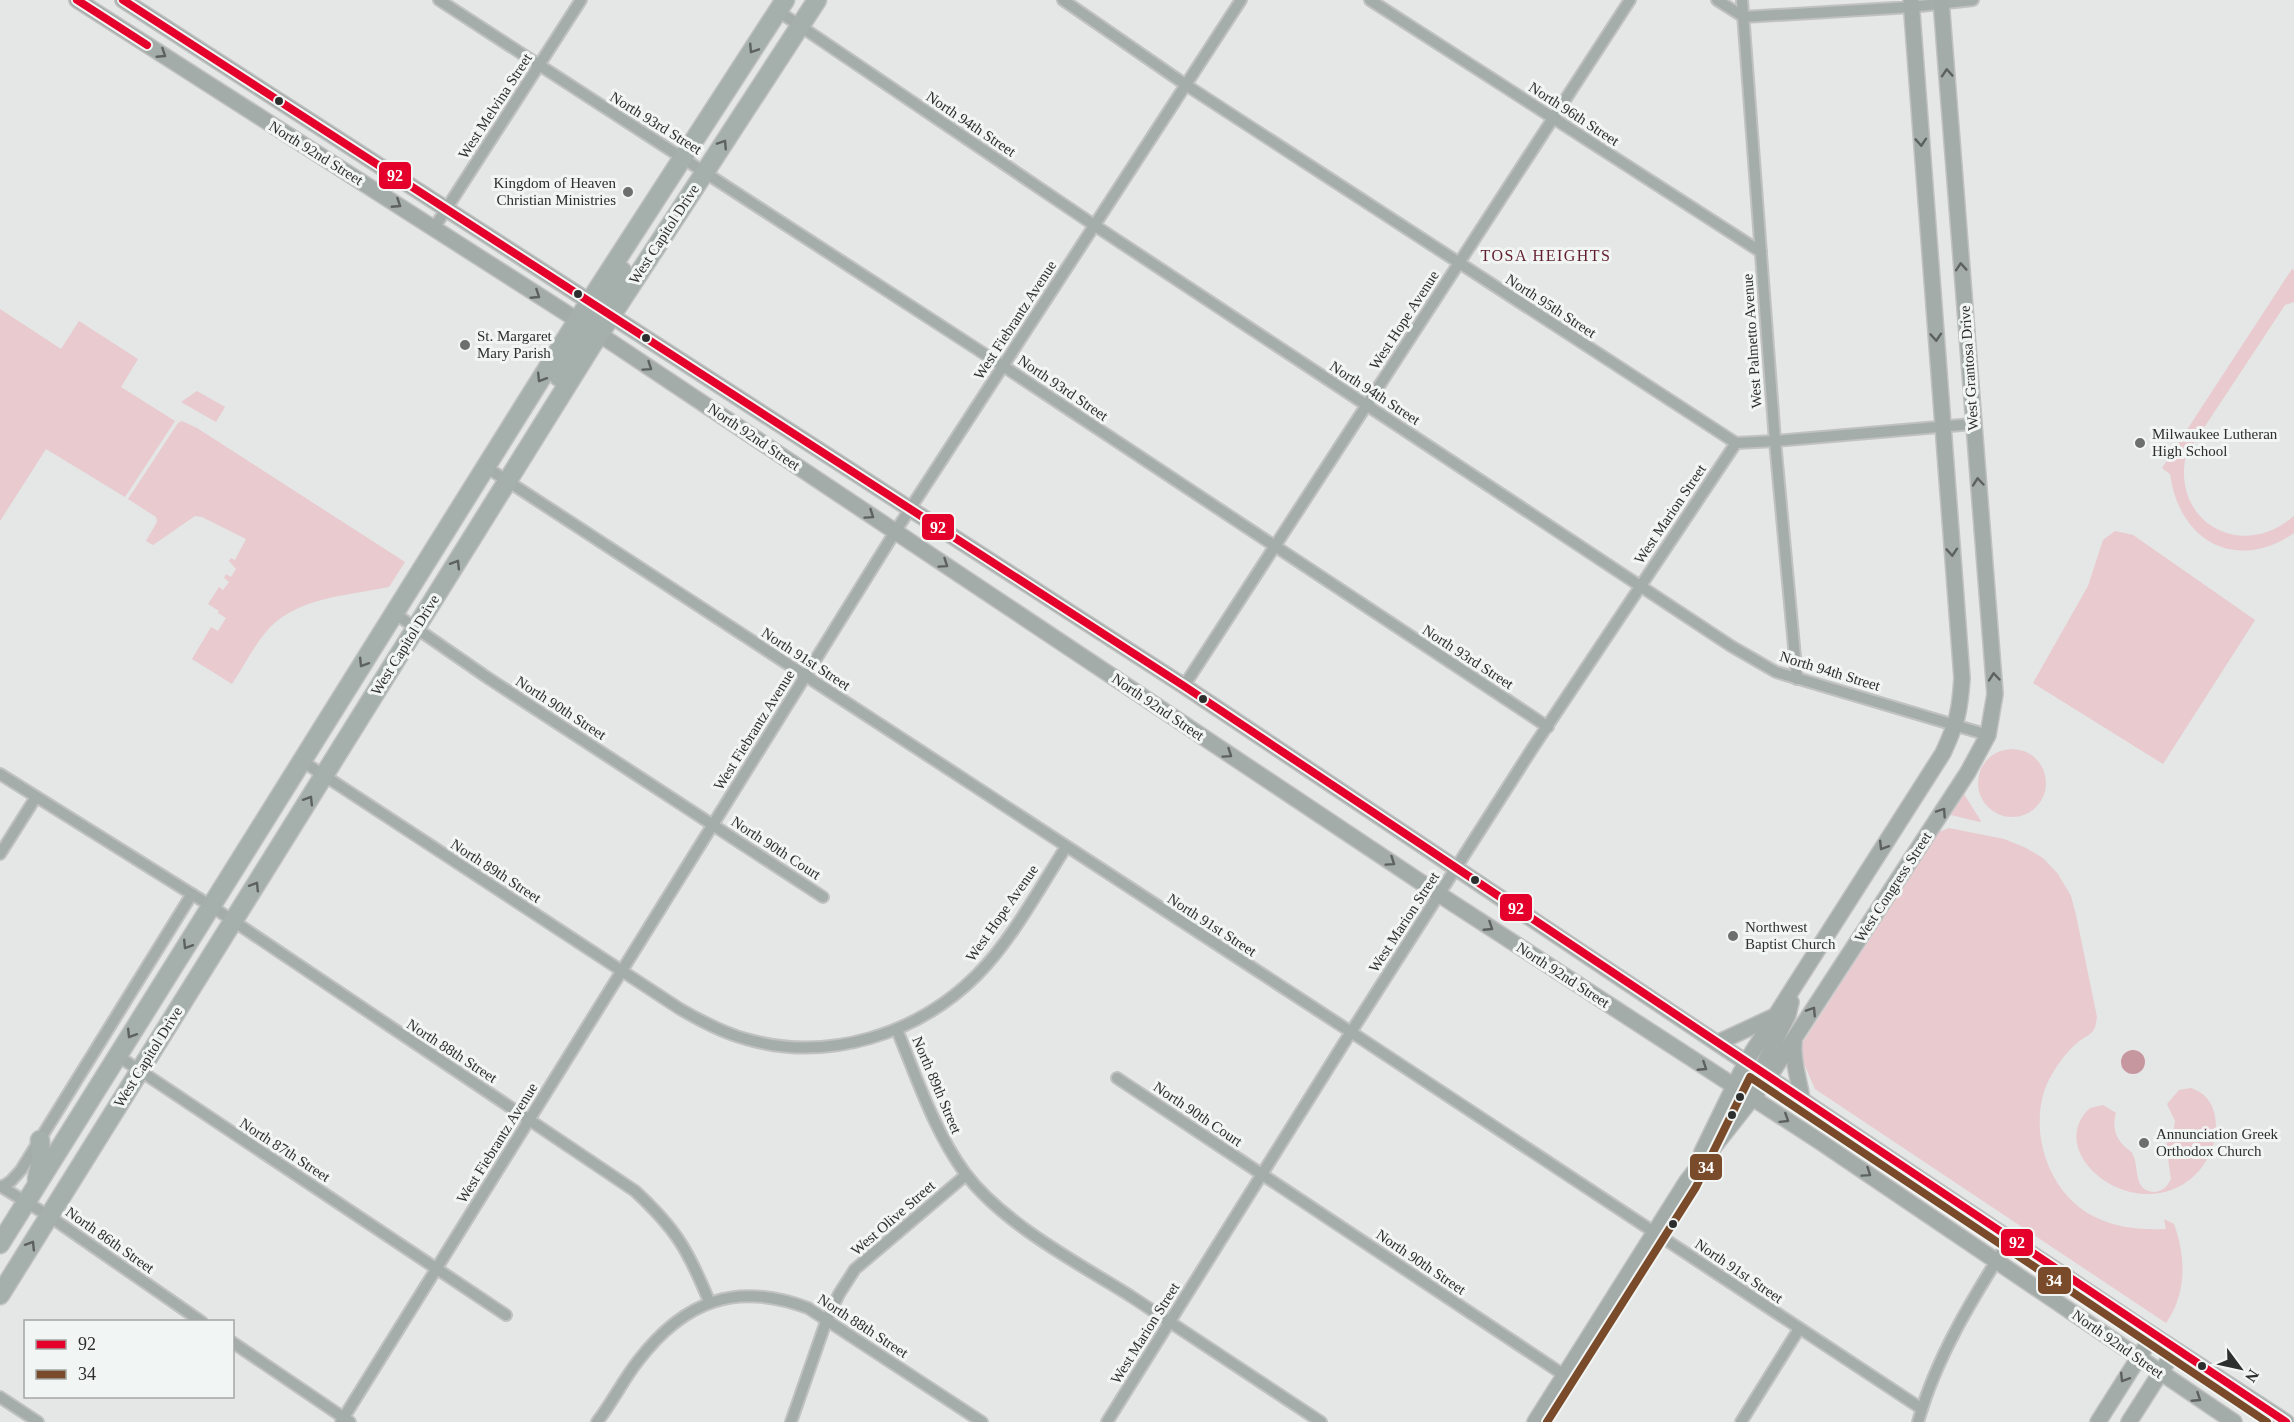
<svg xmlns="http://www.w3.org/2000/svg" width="2294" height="1422" viewBox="0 0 2294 1422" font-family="'Times New Roman',serif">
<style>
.green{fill:#e8cacf}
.water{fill:#c797a0}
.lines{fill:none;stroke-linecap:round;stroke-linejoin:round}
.street-casing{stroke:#c0c1c1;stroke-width:14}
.secondary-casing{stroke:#c0c1c1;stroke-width:18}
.primary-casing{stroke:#c0c1c1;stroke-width:21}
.street{stroke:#a5adaa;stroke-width:10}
.secondary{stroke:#a4acaa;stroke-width:15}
.primary{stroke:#a5afac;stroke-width:18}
.bus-1-casing{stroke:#f1f5f3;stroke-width:12}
.bus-2-casing{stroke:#f1f5f3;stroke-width:12}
.bus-1{stroke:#e4002b;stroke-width:8}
.bus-2{stroke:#7a4b2a;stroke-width:8}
.oneway{stroke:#5d6260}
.oneway2{stroke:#5d6160}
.bus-dot{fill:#2d2f2e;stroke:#f1f5f3;stroke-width:2}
.poi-dot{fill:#6d6f6e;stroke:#f1f5f3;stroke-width:2}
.labels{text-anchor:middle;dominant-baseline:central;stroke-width:6;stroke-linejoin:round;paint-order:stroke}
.street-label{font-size:15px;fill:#2d2f2e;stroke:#f1f5f3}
.poi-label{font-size:15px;fill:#2d2f2e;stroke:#f1f5f3;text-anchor:start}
.neighbourhood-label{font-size:16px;letter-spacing:1.5px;fill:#621d2f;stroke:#f1f5f3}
.line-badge{stroke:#f1f5f3;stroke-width:2}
.badge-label{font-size:16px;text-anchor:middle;font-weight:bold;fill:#fff}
</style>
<rect width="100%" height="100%" fill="#e5e6e6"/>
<g class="green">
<path d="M2292,269L2294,270V302L2285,305L2186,455C2171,522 2242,562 2294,516V533C2236,573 2179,541 2170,474L2162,468Z"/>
<path d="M0,309L61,349L79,321L138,359L121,387L175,421L125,497L46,449L0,521Z"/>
<path d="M197,391L225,407L216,422L181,402Z"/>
<path d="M182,421L197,428L405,562L389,587C346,596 294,597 265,633C252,649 243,668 232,684L192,659L211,627L218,631L226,618L218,613L219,611L208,604L219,587L223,590L229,582L224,578L226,574L231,577L236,569L229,561L231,558L235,560L246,539L202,517L195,516L153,545L146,541L157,522L156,517L128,499L178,423Z"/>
<path d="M2115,531L2133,535L2255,620L2163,764L2033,683L2088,586L2103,540Z"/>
<circle cx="2012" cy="783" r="34"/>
<path d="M1964,794L1981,821L1980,822L1951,815Z"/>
<path d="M1949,828L2004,839L2026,848L2043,858L2058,874L2071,896L2076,915L2097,1017C2096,1022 2096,1027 2093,1031C2090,1035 2083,1038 2078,1042C2065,1053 2053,1070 2046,1086C2028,1132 2049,1195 2095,1217C2117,1228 2141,1230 2166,1229L2164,1219L2174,1224C2186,1257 2187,1293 2166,1323L1815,1089L1798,1050L1939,832Z"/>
<path d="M2191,1088C2209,1094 2216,1109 2216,1127C2216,1145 2207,1164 2194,1176C2136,1229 2041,1153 2090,1108L2103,1105L2116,1113C2112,1125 2115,1138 2125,1147C2126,1148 2132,1152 2132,1153C2140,1165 2132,1190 2153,1192C2162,1192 2167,1187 2171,1179L2166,1145L2173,1134L2175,1121L2167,1104L2179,1090Z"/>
</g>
<circle class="water" cx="2133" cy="1062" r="12"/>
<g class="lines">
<g class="street-casing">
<g id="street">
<path d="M439,0L1003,366L1548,727"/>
<path d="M1063,0L1186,85L1736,443L1775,441L1973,424"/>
<path d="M1370,0L1761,252"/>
<path d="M1717,0L1744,17L1911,7L1973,0"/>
<path d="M1742,0L1775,441L1797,679"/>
<path d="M778,11L1094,225L1731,646L1776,672L1988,735"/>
<path d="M434,228L581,0"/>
<path d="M486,467L1351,1032L1922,1409"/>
<path d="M394,613L488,678L823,897"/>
<path d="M1184,686L1630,0"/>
<path d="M302,761L680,1009C701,1021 723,1033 746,1039C828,1063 918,1034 977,975C1012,940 1039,889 1066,847"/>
<path d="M0,774L211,906L635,1191C676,1229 688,1250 709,1301"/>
<path d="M0,854L36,797"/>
<path d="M897,1030C917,1078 934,1131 965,1173C1003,1224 1078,1263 1132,1297C1195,1338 1258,1380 1321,1422"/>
<path d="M118,1056L506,1315"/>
<path d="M1117,1078L1564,1375"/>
<path d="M0,1186L49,1216L202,1322"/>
<path d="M2,1187L11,1181L21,1170L192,894"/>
<path d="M232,1342L350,1422"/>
<path d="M0,1397L38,1422"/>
<path d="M341,1422L895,532L1241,0"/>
<path d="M597,1422C612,1403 623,1380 638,1361C684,1301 736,1281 808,1308L982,1422"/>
<path d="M791,1422L827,1319L839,1294L855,1269L966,1175"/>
<path d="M1107,1422L1344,1043L1532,749L1736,443"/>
<path d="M1741,1422L1799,1329"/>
<path d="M1918,1422C1936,1357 1974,1296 2010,1239"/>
</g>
</g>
<g class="secondary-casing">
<g id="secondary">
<path d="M77,0L599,334L1440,895L1819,1141L2234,1422"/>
<path d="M123,0L1184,686L2153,1335L2286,1422"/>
<path d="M1794,1041C1792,1061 1799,1079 1802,1099"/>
<path d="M1717,1043L1775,1016"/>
<path d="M1757,1078L1788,1015L1791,1002"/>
<path d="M1702,1152L1746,1062L1943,753C1957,723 1960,711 1962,678L1911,0"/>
<path d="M1535,1422L1687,1181L1769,1077L1968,772L1988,735L1995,694L1941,0"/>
<path d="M2098,1422L2153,1335"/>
<path d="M2129,1422L2175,1350"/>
</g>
</g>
<g class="primary-casing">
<g id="primary">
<path d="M598,330L597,315L622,271"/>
<path d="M559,377L586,327"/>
<path d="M37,1179L41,1159L40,1140"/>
<path d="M0,1244L577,321L785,0"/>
<path d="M0,1295L591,347L817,0"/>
</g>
</g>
<use href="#street" class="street"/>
<use href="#secondary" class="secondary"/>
<use href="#primary" class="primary"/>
<g class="bus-1-casing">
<g id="bus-1">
<path d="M77,0L147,45"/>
<path d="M123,0L1184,686L2286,1422"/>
</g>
</g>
<g class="bus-2-casing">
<path id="bus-2" d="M1547,1422L1696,1187L1750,1077L2267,1422"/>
</g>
<use href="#bus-1" class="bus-1"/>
<use href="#bus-2" class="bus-2"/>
</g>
<defs><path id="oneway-chevron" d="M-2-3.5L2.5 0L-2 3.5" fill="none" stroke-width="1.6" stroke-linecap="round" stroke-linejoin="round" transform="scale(1.5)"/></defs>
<g class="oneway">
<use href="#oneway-chevron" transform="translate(753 49) rotate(123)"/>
<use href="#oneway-chevron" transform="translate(723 144) rotate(-57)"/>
<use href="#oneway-chevron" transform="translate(541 378) rotate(122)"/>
<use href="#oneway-chevron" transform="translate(456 564) rotate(-58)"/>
<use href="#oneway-chevron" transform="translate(363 663) rotate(122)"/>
<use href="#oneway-chevron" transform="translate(309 800) rotate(-58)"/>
<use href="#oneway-chevron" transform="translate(255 886) rotate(-58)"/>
<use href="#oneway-chevron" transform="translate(187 945) rotate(122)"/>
<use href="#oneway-chevron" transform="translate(131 1034) rotate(122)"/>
<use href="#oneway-chevron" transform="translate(31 1245) rotate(-58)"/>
</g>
<g class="oneway2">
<use href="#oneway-chevron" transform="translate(162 54) rotate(33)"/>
<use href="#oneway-chevron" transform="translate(1947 73) rotate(-94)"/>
<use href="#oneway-chevron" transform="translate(1921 142) rotate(86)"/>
<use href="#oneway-chevron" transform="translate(397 204) rotate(33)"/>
<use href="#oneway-chevron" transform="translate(1961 267) rotate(-94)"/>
<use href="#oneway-chevron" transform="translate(536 295) rotate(33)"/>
<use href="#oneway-chevron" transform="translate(1936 337) rotate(86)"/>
<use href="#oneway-chevron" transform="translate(648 367) rotate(34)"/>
<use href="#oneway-chevron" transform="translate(1978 482) rotate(-95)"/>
<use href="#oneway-chevron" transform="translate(870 515) rotate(34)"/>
<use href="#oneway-chevron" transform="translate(1952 552) rotate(86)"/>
<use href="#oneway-chevron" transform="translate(944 564) rotate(34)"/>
<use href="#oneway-chevron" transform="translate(1994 677) rotate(-95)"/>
<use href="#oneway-chevron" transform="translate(1228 754) rotate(34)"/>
<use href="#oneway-chevron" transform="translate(1942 812) rotate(-56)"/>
<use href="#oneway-chevron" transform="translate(1883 846) rotate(122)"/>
<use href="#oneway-chevron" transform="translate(1391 862) rotate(34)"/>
<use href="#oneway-chevron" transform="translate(1489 927) rotate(33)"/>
<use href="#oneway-chevron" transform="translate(1812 1011) rotate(-57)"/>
<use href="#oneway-chevron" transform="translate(1703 1067) rotate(33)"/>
<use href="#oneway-chevron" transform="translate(1785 1119) rotate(32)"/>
<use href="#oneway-chevron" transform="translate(1867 1173) rotate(34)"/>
<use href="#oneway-chevron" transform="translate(2124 1378) rotate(122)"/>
<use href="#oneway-chevron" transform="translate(2197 1398) rotate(33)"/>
</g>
<g class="bus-dot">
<circle cx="279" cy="101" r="5"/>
<circle cx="578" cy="294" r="5"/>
<circle cx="646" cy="338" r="5"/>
<circle cx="1203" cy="699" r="5"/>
<circle cx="1475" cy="880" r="5"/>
<circle cx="1740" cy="1097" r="5"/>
<circle cx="1732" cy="1115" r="5"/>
<circle cx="1673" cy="1224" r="5"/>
<circle cx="2202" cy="1366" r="5"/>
</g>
<g class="poi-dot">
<circle cx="628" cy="192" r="6"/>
<circle cx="465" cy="345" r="6"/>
<circle cx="2140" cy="443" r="6"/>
<circle cx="1733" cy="936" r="6"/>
<circle cx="2144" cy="1143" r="6"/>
</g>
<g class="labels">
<g class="street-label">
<text transform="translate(495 106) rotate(-57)">West Melvina Street</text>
<text transform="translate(1574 114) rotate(33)">North 96th Street</text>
<text transform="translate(656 123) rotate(32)">North 93rd Street</text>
<text transform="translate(971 124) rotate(34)">North 94th Street</text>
<text transform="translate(316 153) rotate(32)">North 92nd Street</text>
<text transform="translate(664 234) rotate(-57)">West Capitol Drive</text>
<text transform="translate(1551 306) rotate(33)">North 95th Street</text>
<text transform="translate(1015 320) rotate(-57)">West Fiebrantz Avenue</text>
<text transform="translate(1404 320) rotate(-57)">West Hope Avenue</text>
<text transform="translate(1752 341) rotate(-94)">West Palmetto Avenue</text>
<text transform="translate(1969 368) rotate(-94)">West Grantosa Drive</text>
<text transform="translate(1063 388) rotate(34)">North 93rd Street</text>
<text transform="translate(1375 393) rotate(33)">North 94th Street</text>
<text transform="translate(754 437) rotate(34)">North 92nd Street</text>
<text transform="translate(1670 514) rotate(-56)">West Marion Street</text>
<text transform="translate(405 645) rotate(-58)">West Capitol Drive</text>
<text transform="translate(1468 657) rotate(33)">North 93rd Street</text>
<text transform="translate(806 659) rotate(33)">North 91st Street</text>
<text transform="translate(1830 671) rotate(17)">North 94th Street</text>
<text transform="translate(1158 707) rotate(34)">North 92nd Street</text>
<text transform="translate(561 708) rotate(33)">North 90th Street</text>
<text transform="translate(754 730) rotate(-58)">West Fiebrantz Avenue</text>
<text transform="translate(776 848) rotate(33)">North 90th Court</text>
<text transform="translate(496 871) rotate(33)">North 89th Street</text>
<text transform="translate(1893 887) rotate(-57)">West Congress Street</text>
<text transform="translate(1002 913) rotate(-55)">West Hope Avenue</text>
<text transform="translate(1404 922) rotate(-57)">West Marion Street</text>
<text transform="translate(1212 925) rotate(33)">North 91st Street</text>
<text transform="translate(1563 975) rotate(33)">North 92nd Street</text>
<text transform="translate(452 1051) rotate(33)">North 88th Street</text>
<text transform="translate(148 1057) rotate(-58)">West Capitol Drive</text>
<text transform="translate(937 1085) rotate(67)">North 89th Street</text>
<text transform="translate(1198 1114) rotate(34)">North 90th Court</text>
<text transform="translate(497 1143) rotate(-58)">West Fiebrantz Avenue</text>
<text transform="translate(285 1150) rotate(33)">North 87th Street</text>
<text transform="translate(893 1218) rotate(-41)">West Olive Street</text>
<text transform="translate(110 1240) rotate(35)">North 86th Street</text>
<text transform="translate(1421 1262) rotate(34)">North 90th Street</text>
<text transform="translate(1739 1271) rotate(34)">North 91st Street</text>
<text transform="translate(863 1326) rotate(33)">North 88th Street</text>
<text transform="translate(1145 1333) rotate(-58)">West Marion Street</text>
<text transform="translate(2118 1344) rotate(35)">North 92nd Street</text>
</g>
<g class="poi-label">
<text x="616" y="183" text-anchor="end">Kingdom of Heaven<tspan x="616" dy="17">Christian Ministries</tspan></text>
<text x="477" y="336">St. Margaret<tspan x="477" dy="17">Mary Parish</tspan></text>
<text x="2152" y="434">Milwaukee Lutheran<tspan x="2152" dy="17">High School</tspan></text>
<text x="1745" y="927">Northwest<tspan x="1745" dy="17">Baptist Church</tspan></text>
<text x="2156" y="1134">Annunciation Greek<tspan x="2156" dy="17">Orthodox Church</tspan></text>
</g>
<g class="neighbourhood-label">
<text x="1546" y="255">TOSA HEIGHTS</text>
</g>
</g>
<g class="line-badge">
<rect x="378" y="161" width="34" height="29" rx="6" fill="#e4002b"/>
<rect x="921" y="513" width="34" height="28" rx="6" fill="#e4002b"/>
<rect x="1499" y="893" width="34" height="29" rx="6" fill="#e4002b"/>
<rect x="1689" y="1153" width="34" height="28" rx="6" fill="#7a4b2a"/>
<rect x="2000" y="1228" width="34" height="29" rx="6" fill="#e4002b"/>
<rect x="2037" y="1266" width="35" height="29" rx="6" fill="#7a4b2a"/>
</g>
<g class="badge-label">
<text x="395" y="181">92</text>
<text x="938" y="533">92</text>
<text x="1516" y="914">92</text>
<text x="1706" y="1173">34</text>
<text x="2017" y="1248">92</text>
<text x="2054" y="1286">34</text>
</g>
<rect x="24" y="1320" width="210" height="78" fill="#f1f5f3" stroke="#a3a6a4" stroke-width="1.5"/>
<rect x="36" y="1340" width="30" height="9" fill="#e4002b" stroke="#a3a6a4" stroke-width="1.5"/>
<text x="78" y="1350" font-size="18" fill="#2d2f2e">92</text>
<rect x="36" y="1370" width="30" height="9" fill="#7a4b2a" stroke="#a3a6a4" stroke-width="1.5"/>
<text x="78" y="1380" font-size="18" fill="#2d2f2e">34</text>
<g transform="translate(2240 1368) rotate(123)" stroke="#f1f5f3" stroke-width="4.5" paint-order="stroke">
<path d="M0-4.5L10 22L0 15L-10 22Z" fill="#2d2f2e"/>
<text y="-9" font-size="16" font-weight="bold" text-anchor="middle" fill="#2d2f2e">N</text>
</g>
</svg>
